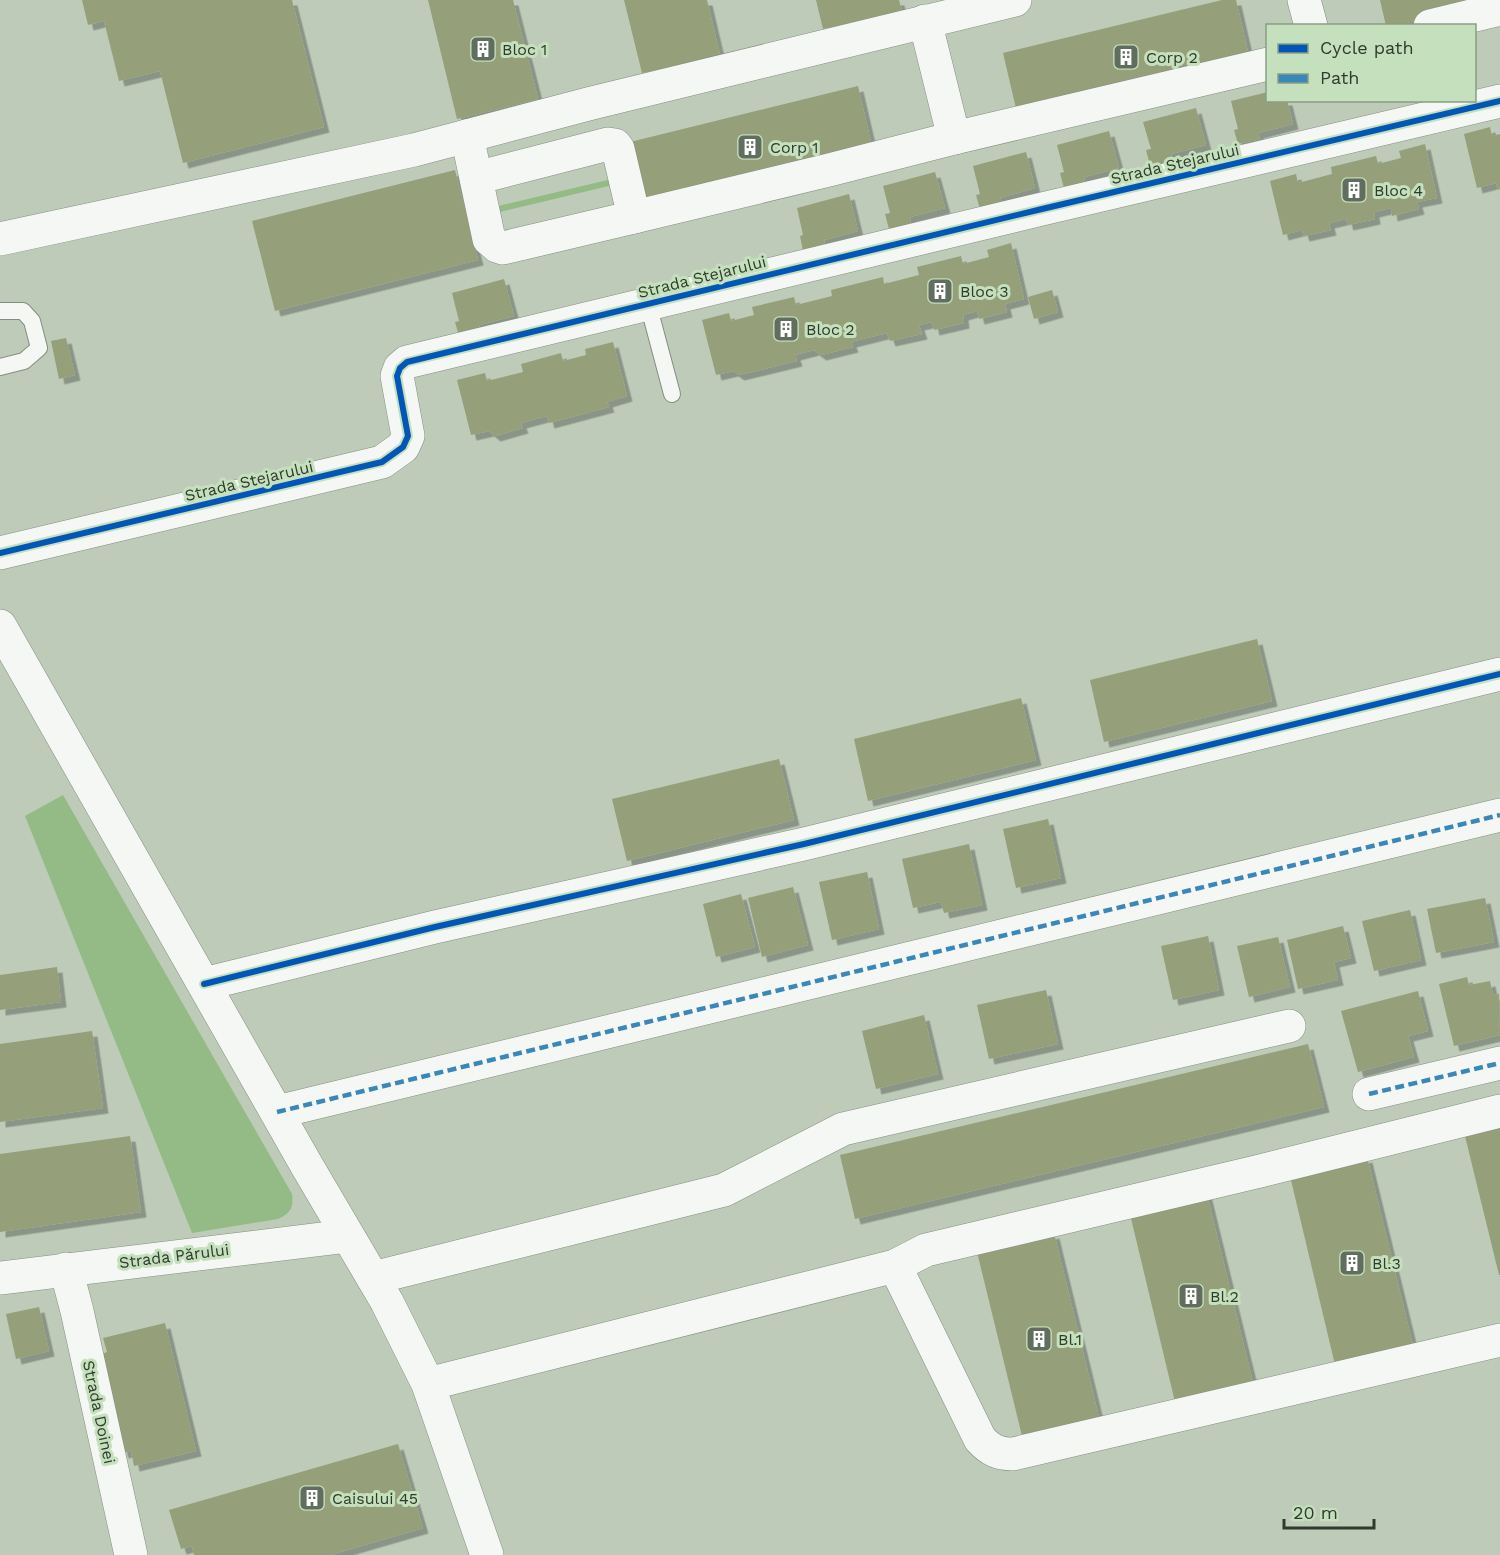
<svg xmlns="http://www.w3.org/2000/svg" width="1500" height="1555" viewBox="0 0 1500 1555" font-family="'Work Sans',sans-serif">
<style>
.green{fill:#94ba86}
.building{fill:#959f7a;filter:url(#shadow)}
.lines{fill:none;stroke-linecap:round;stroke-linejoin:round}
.lane-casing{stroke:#848e80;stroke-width:18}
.street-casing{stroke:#848e80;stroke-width:34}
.lane{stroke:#f5f7f4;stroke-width:16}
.street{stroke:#f5f7f4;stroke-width:33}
.quiet{stroke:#3a88b9;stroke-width:4.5;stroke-dasharray:9 4.5;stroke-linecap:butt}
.cycleway-casing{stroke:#c5e0bc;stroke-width:10}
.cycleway{stroke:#0057b8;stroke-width:6}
.labels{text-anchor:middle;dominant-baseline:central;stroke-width:6;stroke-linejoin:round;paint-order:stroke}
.poi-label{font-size:16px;fill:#303b2d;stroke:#c5e0bc;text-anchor:start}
.street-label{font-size:16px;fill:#303b2d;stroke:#c5e0bc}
</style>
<defs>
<filter id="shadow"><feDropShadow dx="5.5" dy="5.5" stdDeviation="0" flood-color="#0004"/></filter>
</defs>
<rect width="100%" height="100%" fill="#bdcbb8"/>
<g class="green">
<path d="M616,178L617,184L495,213L494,207Z"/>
<path d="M63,795L292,1194C294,1208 290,1213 278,1219L192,1233L25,816Z"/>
</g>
<g class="building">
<path d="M82,0H292L324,127L183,163L160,71L119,81L104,21L88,25Z"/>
<path d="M428,0H513L538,99L457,119Z"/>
<path d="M624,0H707L720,55L642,73Z"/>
<path d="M816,0H899L902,11L823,29Z"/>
<path d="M1222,0H1236L1250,61L1018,117L1003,53Z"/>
<path d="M1380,0H1496V1L1394,26H1386Z"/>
<path d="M858,86L873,151L641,207L626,143Z"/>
<path d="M1268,92V100H1287L1293,124L1258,133L1260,139L1238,144L1234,130L1238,129L1231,101Z"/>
<path d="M1196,108L1206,145L1171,154L1172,159L1150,165L1146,150L1151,149L1143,122Z"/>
<path d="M1490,127L1492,136L1500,134V189H1498L1496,183L1477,188L1464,134Z"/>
<path d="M1109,131L1119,168L1084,177L1085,182L1064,188L1060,173L1064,172L1057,145Z"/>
<path d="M1425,144L1437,198L1417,202L1419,209L1392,216L1391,208L1374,212L1375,219L1348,225L1346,219L1329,223L1331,230L1304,236L1302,230L1283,235L1270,181L1296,174L1298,183L1332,174L1331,167L1376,156L1378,164L1401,158L1399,151Z"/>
<path d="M1026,152L1035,188L1000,198L1002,203L980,209L976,195L980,194L973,166Z"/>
<path d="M455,170L478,260L275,311L252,221Z"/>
<path d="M935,172L945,208L910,217L911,223L889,229L885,214L890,213L883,186Z"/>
<path d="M849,194L858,231L824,240L825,245L803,251L800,236L803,235L797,208Z"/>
<path d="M1011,243L1024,299L1005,304L1007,312L979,319L977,311L963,315L964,323L934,330L932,322L919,325L922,334L890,341L887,333L851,342L853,347L821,355L814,350L795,355L797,361L739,375L733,371L716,375L702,320L729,313L731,321L754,315L752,307L794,297L796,305L832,296L831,290L883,277L884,284L919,275L917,267L961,256L963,264L989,257L987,250Z"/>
<path d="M504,279L514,316L479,325L480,330L459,336L455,322L459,321L452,293Z"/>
<path d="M1052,290L1058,312L1034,319L1028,297Z"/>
<path d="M66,338L75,375L59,379L51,341Z"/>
<path d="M613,342L627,396L607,402L609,407L549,423L547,416L521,423L523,428L495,436L489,431L471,435L457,380L485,373L487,381L523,372L521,364L561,353L563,361L586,355L585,349Z"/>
<path d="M1257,639L1272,701L1104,742L1090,680Z"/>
<path d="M1021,698L1036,760L868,801L854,739Z"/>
<path d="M779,759L794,820L627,861L612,799Z"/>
<path d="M1048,819L1061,878L1016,888L1003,829Z"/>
<path d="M969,844L982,905L944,913L941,902L913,908L902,859Z"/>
<path d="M867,872L879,929L832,940L819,882Z"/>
<path d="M793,887L808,945L762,957L748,898Z"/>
<path d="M741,894L755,947L716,957L703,904Z"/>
<path d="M1485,898L1494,942L1436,953L1427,909Z"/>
<path d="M1410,910L1421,960L1374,971L1362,921Z"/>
<path d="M1343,926L1351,958L1334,962L1338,980L1298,989L1287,940Z"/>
<path d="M1208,936L1219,990L1173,1000L1161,946Z"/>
<path d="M1278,937L1290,987L1249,997L1237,946Z"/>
<path d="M57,967L61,1002L0,1010V975Z"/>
<path d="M1467,977L1469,985L1490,981L1493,995L1499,994L1500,1035L1454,1046L1439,984Z"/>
<path d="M1046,990L1058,1044L989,1059L977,1005Z"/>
<path d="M1418,991L1428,1031L1408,1036L1414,1057L1358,1072L1341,1011Z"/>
<path d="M924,1015L938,1074L876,1089L862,1031Z"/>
<path d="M92,1031L103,1108L0,1122V1044Z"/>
<path d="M1308,1044L1324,1107L855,1219L840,1155Z"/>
<path d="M1500,1123V1275H1499L1464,1132Z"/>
<path d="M130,1136L141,1212L0,1232V1154Z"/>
<path d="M1367,1157L1414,1350L1336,1369L1290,1176Z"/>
<path d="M1206,1191L1253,1383L1175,1402L1129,1210Z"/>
<path d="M1054,1233L1101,1426L1024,1444L977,1252Z"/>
<path d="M39,1307L49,1351L16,1359L6,1314Z"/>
<path d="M165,1323L196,1451L134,1466L131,1451L123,1453L100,1355L107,1352L103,1338Z"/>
<path d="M398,1444L423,1528L330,1555H194L192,1546L181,1549L169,1510Z"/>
</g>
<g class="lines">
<g class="lane-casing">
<g id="lane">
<path d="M648,304L672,394"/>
<path d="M0,311H23L32,321L39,348L24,361L0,367"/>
</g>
</g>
<g class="street-casing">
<g id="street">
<path d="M1304,0L1311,26"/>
<path d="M925,21L954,138"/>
<path d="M1430,26L1500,9"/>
<path d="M467,136L489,239L497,246L503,248L634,217L618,149L615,145L608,144L476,178"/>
<path d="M634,217L829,170L954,138L1268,64"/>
<path d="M0,239L414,150L592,103L1015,0"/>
<path d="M0,553L382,462L403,447L408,436L397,376L400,368L407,362L1042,209L1500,101"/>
<path d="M0,626L307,1166L387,1302L428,1384L487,1555"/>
<path d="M204,984L435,927L804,844L1500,674"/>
<path d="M1369,1094L1500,1063"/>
<path d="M277,1112L1500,815"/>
<path d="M895,1266L980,1439C990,1450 998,1454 1013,1454L1500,1340"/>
<path d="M66,1269L77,1311L131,1555"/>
<path d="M0,1278L347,1236"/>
<path d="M373,1278L724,1190L843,1129L1289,1026"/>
<path d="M428,1384L895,1266L926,1250L1256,1172L1500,1111"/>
</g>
</g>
<use href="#lane" class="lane"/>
<use href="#street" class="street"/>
<g class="quiet">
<path d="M1369,1094L1500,1063"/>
<path d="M277,1112L1500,815"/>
</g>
<g class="cycleway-casing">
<g id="cycleway">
<path d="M0,553L382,462L403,447L408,436L397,376L400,368L407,362L1042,209L1500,101"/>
<path d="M204,984L435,927L804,844L1500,674"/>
</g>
</g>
<use href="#cycleway" class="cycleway"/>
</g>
<defs>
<g id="building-square" transform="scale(1.35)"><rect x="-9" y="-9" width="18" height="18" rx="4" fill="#616d5e" stroke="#c5e0bc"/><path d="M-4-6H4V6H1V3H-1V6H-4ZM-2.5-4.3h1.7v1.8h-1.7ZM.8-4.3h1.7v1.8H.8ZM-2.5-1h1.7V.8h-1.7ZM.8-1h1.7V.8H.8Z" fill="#fff"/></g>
</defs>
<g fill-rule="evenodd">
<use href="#building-square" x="483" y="49"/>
<use href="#building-square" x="1126" y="57"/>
<use href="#building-square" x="750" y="147"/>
<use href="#building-square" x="1354" y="190"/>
<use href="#building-square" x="940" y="291"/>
<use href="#building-square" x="786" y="329"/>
<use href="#building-square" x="1352" y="1263"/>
<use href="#building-square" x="1191" y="1296"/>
<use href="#building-square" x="1039" y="1339"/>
<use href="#building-square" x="312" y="1498"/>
</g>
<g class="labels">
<g class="poi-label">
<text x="502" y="49">Bloc 1</text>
<text x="1146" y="57">Corp 2</text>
<text x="770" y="147">Corp 1</text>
<text x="1374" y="190">Bloc 4</text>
<text x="960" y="291">Bloc 3</text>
<text x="806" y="329">Bloc 2</text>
<text x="1372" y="1263">Bl.3</text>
<text x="1210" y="1296">Bl.2</text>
<text x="1058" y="1339">Bl.1</text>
<text x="332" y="1498">Caisului 45</text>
</g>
<g class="street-label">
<text transform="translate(1175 164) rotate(-13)">Strada Stejarului</text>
<text transform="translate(702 277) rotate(-14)">Strada Stejarului</text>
<text transform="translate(249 481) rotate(-13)">Strada Stejarului</text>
<text transform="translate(174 1256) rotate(-7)">Strada Părului</text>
<text transform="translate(99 1412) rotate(78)">Strada Doinei</text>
</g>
</g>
<rect x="1266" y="24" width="210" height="78" fill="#c5e0bc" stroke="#899e83" stroke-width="1.5"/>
<rect x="1278" y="44" width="30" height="9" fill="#0057b8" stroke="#899e83" stroke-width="1.5"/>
<text x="1320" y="54" font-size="18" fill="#303b2d">Cycle path</text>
<rect x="1278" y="74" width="30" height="9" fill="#3a88b9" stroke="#899e83" stroke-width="1.5"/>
<text x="1320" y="84" font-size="18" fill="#303b2d">Path</text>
<path d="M1284 1519v9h90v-9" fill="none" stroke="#303b2d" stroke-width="3"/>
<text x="1293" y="1519" font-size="18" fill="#303b2d" stroke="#c5e0bc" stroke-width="4.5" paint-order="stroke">20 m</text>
</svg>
